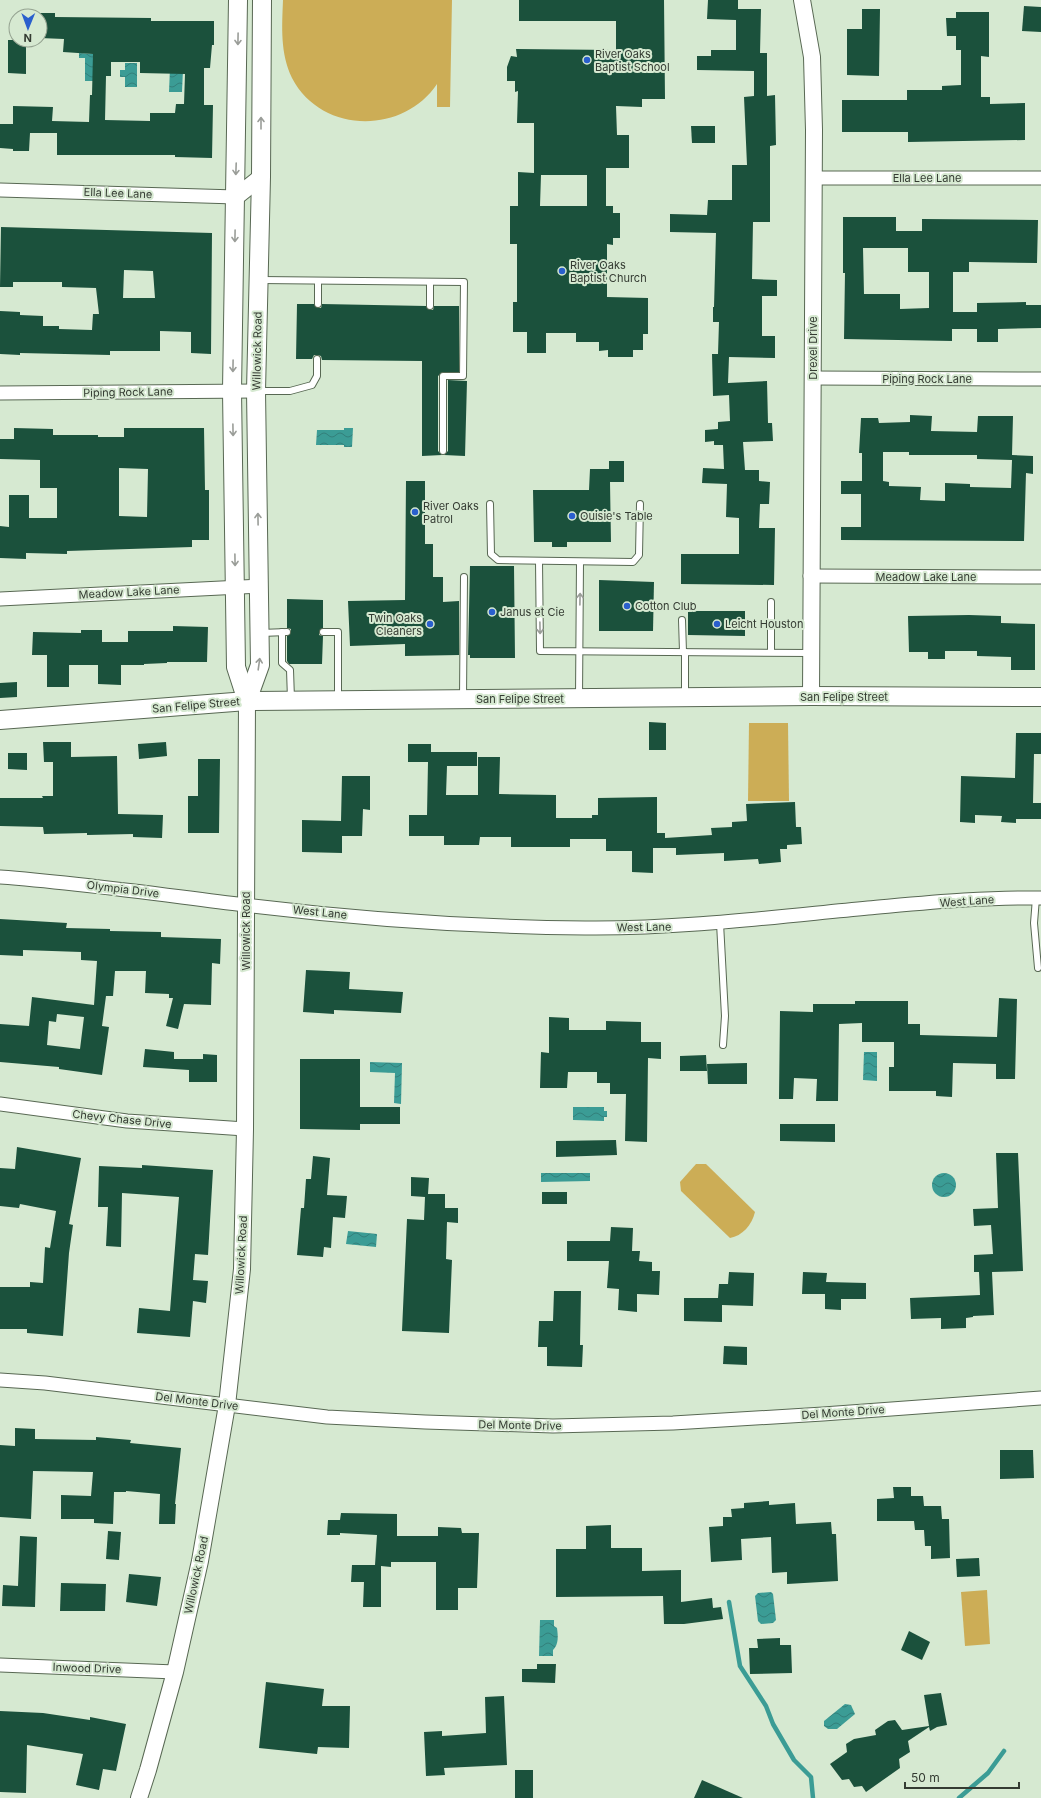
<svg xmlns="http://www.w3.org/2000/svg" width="1041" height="1798" viewBox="0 0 1041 1798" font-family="Inter,sans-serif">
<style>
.park{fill:#ccad56}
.water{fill:url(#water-waves)}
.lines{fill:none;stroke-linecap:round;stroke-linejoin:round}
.stream{stroke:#3b9c95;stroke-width:4.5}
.building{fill:#1b513c;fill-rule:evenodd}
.service-casing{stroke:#586853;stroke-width:8}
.minor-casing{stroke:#586853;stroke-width:15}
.tertiary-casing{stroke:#586853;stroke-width:18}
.secondary-casing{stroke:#586853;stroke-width:20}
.service{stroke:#fff;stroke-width:6}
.minor{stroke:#fff;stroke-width:13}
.tertiary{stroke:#fff;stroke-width:16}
.secondary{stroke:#fff;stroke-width:18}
.oneway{stroke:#9a9d98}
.poi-dot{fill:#2a5fcd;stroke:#d6e9d1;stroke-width:1.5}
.labels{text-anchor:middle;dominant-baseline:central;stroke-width:4;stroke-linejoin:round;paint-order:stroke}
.poi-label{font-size:11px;fill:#343b32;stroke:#d6e9d1;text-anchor:start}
.street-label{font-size:11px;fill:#343b32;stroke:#d6e9d1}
</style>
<defs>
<pattern id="water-waves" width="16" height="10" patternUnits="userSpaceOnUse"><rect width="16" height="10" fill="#3b9c95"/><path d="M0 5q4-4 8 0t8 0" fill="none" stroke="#32807a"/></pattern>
</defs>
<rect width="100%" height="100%" fill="#d6e9d1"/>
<g class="park">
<path d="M283,0H452L450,107H437V84C403,135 321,134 292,78C280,53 282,27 283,0Z"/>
<path d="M749,723H788L789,801H748Z"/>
<path d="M696,1164H706L755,1212C752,1225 742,1236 730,1238L681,1191L680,1182Z"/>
<path d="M987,1590L990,1644L965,1646L961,1592Z"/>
</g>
<g class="water">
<path d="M79,53L93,54V81H85V58H79Z"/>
<path d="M125,63H137V87H125V77H120V70H125Z"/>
<path d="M170,68L183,69L182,92H169Z"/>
<path d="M344,428H353L352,447H344V445H316L317,430H344Z"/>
<path d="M864,1052H877V1081L863,1080Z"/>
<path d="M370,1062L402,1063L401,1104L394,1103L395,1073L370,1072Z"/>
<path d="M573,1107H604V1111H607V1117H604V1121L573,1120Z"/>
<circle cx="944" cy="1185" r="12"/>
<path d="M541,1173H590V1181L541,1182Z"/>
<path d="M348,1231L377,1234L376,1247L346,1244Z"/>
<path d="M771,1592L773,1594L776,1620L773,1623L761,1624L758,1621L755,1596L758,1593Z"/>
<path d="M540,1620H554V1626L557,1628C558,1636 559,1644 553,1650V1656H539Z"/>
<path d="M845,1704L851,1705L855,1714L837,1729H828L824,1726V1721Z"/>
</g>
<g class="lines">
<g class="stream">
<path d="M729,1602L740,1666L766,1706L773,1724L794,1760L811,1777L813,1798"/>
<path d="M959,1798L988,1773L1004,1751"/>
</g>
</g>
<g class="building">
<path d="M519,0H664L665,99H642V107L616,106L617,135H629V168H606V206H613V213H620V238H613V245L607,244V297L648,298V334H643V350H633V357H608V350L599,351V342H576V333H546V353H527V332H513V302H517V244H510V206H518V172L534,173V123H517L518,91L515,92V81H507V67L511,56L517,57L516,49L616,50V21H519ZM541,175H587V206H540Z"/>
<path d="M708,0H738V9H761L760,53H767V96L775,95L776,145L770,146V222H753L752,279L777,280V296H762V336H775V358L729,357L728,383L767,381L768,423H772L773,441L743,442L745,470H759V481L770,482L769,504H760L759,528H775L774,585L681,584V554H739V518L726,517L727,484L702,483L703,468L724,469L723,445H714V441L705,442V430L718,429V422L730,421L729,395L713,396L712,354H718L719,322H713V307H714L716,233L670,232V214L707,215L708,200H732V165H747L744,97L754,96V71L697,70V56H711V50H736V20L707,19Z"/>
<path d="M1024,6L1041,7V32L1022,31Z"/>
<path d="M862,9H880L879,76L847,75V29H862Z"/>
<path d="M956,12H989V57L981,56V97H990V104L1025,103V140L908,142V132H842V100H907V90H942V86L961,85V50H956V36H947L946,18H956Z"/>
<path d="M40,13H55V17L151,18V21H214V45H212L210,68H204V105H213L212,158L175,157V155H57V133H30L29,151H13V149L0,148V124H13V106L53,107L52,121L89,122L90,95H92L93,54L63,52L64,39L40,38ZM111,62H140V73L185,74L184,104H176L175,113H150V121L105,120L106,76H111Z"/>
<path d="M8,40H26V74L8,73Z"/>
<path d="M691,126H715V143H692Z"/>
<path d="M843,217H896V231H922V219L1038,220L1037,263L969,262V272H953V312H977V303L1026,302V305H1041V328L998,329V342H977V329H952V341L844,339L845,273H843ZM863,248H908V272H929V308L900,309V294H864Z"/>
<path d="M1,227L212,233L211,354L191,353V332L160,331V351H110V355L20,353V355L0,354V311L20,312V315L43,316V326H59V329L92,330L93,314H99L96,288L62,287V282H13V287H0ZM124,270L153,271L155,298H123Z"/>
<path d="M297,304H314L318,308H321L322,304L426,306L430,310H433L434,306H459V372H443L438,376V451L442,455L422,456V361L322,360L321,356L317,355H314L312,359H296Z"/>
<path d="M448,380L467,381L465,456L444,455L448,451Z"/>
<path d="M910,415L932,416L931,431L977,432L978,416H1013L1012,455L1033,456V474L1026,473L1024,541L841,540V527H861V494H841V481H862V453H859L861,418H878L879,423L910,422ZM883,452H909V455H977V459L1012,460L1011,488L970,487V484L945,483V501L920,500L921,487L889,486V482L883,481Z"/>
<path d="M14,428L53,429V435H98V437H124V428H204L205,490H209V540H192V547L67,551V554L26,553V559L0,558V526L9,527V495H29V518H57V488H40V460L0,459V439H14ZM119,468L148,469L147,517L119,516Z"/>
<path d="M609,461H624V482H610L611,542H567V547H552V542H534L533,490H589L590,469H609Z"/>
<path d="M406,481H425V544H433V577H443V602L459,601V655L405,656V644L350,646L348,601L405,600Z"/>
<path d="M470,566H514L515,658H470V655H468Z"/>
<path d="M599,580L654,582L653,631H599Z"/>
<path d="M287,599L323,600V628L319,632V635L323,636L322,664H289L287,661V636L291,632V629L287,628Z"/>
<path d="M688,611H745V636L688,635Z"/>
<path d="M969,615L1001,616V623L1035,624V670H1011V657L977,656V651H945V659H928V652H909L908,616Z"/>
<path d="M173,626L208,627L207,662H167V663L144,664V665H121V685L98,684V665H69V687H47V655H32L33,632L81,633V630H102V642H128V631H173Z"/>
<path d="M17,682V697L0,698V683Z"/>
<path d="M649,722L666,723V750H649Z"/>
<path d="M1016,733H1041V754H1034L1033,803H1041V819H1016V823L1001,822L1002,816L975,815V823L960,822L961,776L1015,778Z"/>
<path d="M43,742H71V757L117,756L118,814L163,815L162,838L133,837V834L87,835V833L44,834L43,827L0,826V798H43L42,796H53V762H44Z"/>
<path d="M166,742L167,756L139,759L138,744Z"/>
<path d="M408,744H431V752H477V766H447L446,795H478V757H500L499,794L556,795V818H592V815H598V798L657,797V833H665V838L712,835L711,828L732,827V822L747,821L746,804L795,802L796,827H801L802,844L787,845V849H780L781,862L759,864L758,859L724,861V853L676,855V848H653V873L632,872V851H606V839H570V847H511V837H480L479,845H444V836H409V815H427L428,762H408Z"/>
<path d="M8,753H27V770L8,769Z"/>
<path d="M198,759H220L219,833H188V796H198Z"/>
<path d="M342,776H370V810L363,809L362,836H342V853L302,852V820L341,821Z"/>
<path d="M0,919L67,923L66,928L110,929V931L161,932V937L221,939L220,964L212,963L211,1005L184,1004L178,1029L166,1026L173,998H169V994L145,993L146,971H115L113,996H106L102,1026L109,1027L102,1075L59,1069V1067L0,1062V1024L29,1026L32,997L94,1005L97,961L81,960V952L23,950V956L0,955ZM57,1014L84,1017L80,1049L47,1045L49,1021L56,1022Z"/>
<path d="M306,970L350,972L349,989L403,992L401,1013L334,1010V1014L303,1012Z"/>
<path d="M999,998L1017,999L1015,1079H996V1064L953,1063L952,1097L936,1096V1091H889V1067H894V1042H862V1023L839,1024L838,1101H816L817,1079L794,1078L793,1099H779L780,1011L813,1012V1004H855V1001H908V1024H920V1035L997,1037Z"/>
<path d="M549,1017L569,1018V1030H606V1021L641,1022V1042H661V1059L648,1058L647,1142L625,1141L626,1094H610V1083H597V1072H568L567,1088H540L541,1052L549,1053Z"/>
<path d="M145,1049L174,1052V1059H203V1054L217,1055V1082H189V1070L143,1067Z"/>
<path d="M706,1055L707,1071H680V1056Z"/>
<path d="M300,1059H360V1107H400V1124H360V1130L300,1129Z"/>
<path d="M747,1063V1084H708L707,1064Z"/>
<path d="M780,1124H835V1142L780,1141Z"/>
<path d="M616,1140L617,1155L556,1157V1141Z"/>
<path d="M17,1147L81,1158L69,1224L73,1225L69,1253L63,1336L27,1333V1329H0V1287H30V1282L43,1283L45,1247L50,1248L56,1211L20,1204L19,1208L0,1206V1168L15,1169Z"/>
<path d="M996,1153H1018L1023,1271L992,1272L994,1315L973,1316V1317L966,1318V1328L941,1329V1318L911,1319L910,1298L980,1295L979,1272H974V1255L993,1254L991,1225L974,1226L973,1209L998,1208Z"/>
<path d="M313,1156L330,1158L327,1195L347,1196L345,1218L333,1217L331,1248L324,1247L323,1257L297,1255L301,1208H304L306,1179H311Z"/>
<path d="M142,1165L213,1170L208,1255L195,1254L193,1280L208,1281L206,1303L193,1301L190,1337L137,1333L139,1308L170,1311L179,1197L122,1193L121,1247L106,1246L108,1207H98L99,1166L142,1168Z"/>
<path d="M411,1177L429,1178L428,1194H445V1208H458V1223L447,1222L446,1259L452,1260L449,1333L402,1331L407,1219L424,1220L425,1197L411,1196Z"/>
<rect x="542" y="1192" width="25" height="12"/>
<path d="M611,1227L633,1228L632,1251H640L639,1261L652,1262V1271H660L659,1295L637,1294V1312L618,1310L619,1289L607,1288L609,1261H567V1241H610Z"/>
<path d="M729,1272L754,1273L753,1306L722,1305V1322L684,1321V1298H718L719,1284H728Z"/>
<path d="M803,1272L827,1273L826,1282L866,1283V1299H841V1310L825,1309V1294H802Z"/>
<path d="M554,1291H581L580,1345H583L582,1367L547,1366V1347H538L539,1321H553Z"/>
<path d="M724,1346L747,1347V1365L723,1364Z"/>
<path d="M15,1428L35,1429V1439L96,1440V1437L131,1440L130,1443L181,1448L175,1504H176L175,1524H159L160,1494L126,1491V1492H114L113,1524L94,1523V1519H61V1495L91,1496L93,1472L33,1471L31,1519L0,1517V1445L15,1446Z"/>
<path d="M1000,1450H1033L1034,1478L1000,1479Z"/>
<path d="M893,1487H911V1496H923L924,1506H941L942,1519H949L950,1558L931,1559V1546H925L924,1530H915L914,1521H877V1499L894,1498Z"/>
<path d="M769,1501V1505L795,1503L796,1524L831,1522L832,1534H836L838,1581L787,1584V1572L772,1573L771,1537L741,1539L742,1560L711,1562L709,1527L723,1526V1517H732L731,1509L744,1508V1503Z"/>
<path d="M341,1513L397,1514V1536H438V1527L461,1528L462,1533H479L477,1588H458V1610H436V1562H391V1567L381,1566V1607H363L364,1582H351L352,1565H375L377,1535L340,1533V1535H327L328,1520H340Z"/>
<path d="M611,1525V1548H642V1571L681,1570V1602L712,1598L713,1608L721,1607L723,1619L684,1624H664L663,1596L556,1597V1549H586V1526Z"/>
<path d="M108,1531L121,1532L119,1560L106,1559Z"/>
<path d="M20,1536L37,1537L35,1607L2,1606L3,1585L18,1586Z"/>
<path d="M979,1558L980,1576L957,1577L956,1559Z"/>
<path d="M129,1574L161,1577L157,1606L126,1602Z"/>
<path d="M61,1583L106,1584L105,1611H60Z"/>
<path d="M909,1631L930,1642L922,1660L901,1650Z"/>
<path d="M780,1638V1645H791L792,1673L750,1674L749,1648H758L757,1639Z"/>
<path d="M537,1664H556L555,1683L522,1682V1669H537Z"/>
<path d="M266,1682L324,1689L322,1706H350L349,1748L318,1747L317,1754L259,1748Z"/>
<path d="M941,1693L947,1725L937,1727L930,1731L929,1727L908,1741L910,1752L899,1759L900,1768L866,1792L862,1786L854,1787L849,1779L842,1780L830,1764L847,1752L846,1744L854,1739L876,1735L875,1730L888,1721L895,1720L902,1730L929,1726L924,1695Z"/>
<path d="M504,1696L507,1765L444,1768L445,1775L426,1776L424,1732L442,1731V1736L486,1733L485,1697Z"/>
<path d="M0,1711L43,1713L90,1720V1717L126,1724L116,1771L103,1769L99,1790L76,1785L83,1754L27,1745L26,1793L0,1792Z"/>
<rect x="515" y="1770" width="18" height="28"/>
<path d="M702,1780L743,1798H694Z"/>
</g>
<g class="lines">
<g class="service-casing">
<g id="service">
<path d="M260,280L464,282L463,376H443V451"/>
<path d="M318,304V281"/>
<path d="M430,306V282"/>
<path d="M258,391H290L312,385L317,376V359"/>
<path d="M490,504L491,554L498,560L633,562L639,555L640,504"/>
<path d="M539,561L540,651L811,653"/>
<path d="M771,602V652"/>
<path d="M682,620L683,652"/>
<path d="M282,632V663L290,670L291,699"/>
<path d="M323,632H338V699"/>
<path d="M261,633L287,632"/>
<path d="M685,652V696"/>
<path d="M579,697L580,562"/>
<path d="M463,698L464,577"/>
<path d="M1036,898L1034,923L1038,968"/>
<path d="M720,923L725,1016L723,1045"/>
</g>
</g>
<g class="minor-casing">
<g id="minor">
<path d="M814,178H1041"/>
<path d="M0,190L236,197"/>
<path d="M813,378L1041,379"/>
<path d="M0,393L256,391"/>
<path d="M810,576L1041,577"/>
<path d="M0,599L259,586"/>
<path d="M0,877C82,883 163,895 245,905C358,919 472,927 585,928C680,929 774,917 868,908C925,903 983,897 1041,898"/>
<path d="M0,1104L127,1121L245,1129"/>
<path d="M0,1380L45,1383L327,1417L425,1422L553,1426L673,1423L823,1414L1041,1398"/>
<path d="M0,1665L175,1672"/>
</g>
</g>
<g class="tertiary-casing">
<g id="tertiary">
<path d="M802,0L812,57L814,130L811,696"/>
<path d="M236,197L261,177"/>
<path d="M139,1798L148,1770L175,1672L200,1561L227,1405L242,1269L245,1129L247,701"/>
</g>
</g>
<g class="secondary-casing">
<g id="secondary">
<path d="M238,0L232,391L236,667L247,701"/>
<path d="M247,701L260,665L256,391L261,177L262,0"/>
<path d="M0,720L247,701L811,696L1041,697"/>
</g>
</g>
<use href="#service" class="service"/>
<use href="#minor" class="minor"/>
<use href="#tertiary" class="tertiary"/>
<use href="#secondary" class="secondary"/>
</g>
<defs><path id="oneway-shaft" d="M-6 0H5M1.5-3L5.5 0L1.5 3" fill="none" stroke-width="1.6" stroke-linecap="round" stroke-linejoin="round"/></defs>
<g class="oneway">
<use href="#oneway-shaft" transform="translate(238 39) rotate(91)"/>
<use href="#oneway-shaft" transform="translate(261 123) rotate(-90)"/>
<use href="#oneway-shaft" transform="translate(236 169) rotate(92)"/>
<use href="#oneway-shaft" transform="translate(235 236) rotate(91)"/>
<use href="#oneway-shaft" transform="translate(233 366) rotate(91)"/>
<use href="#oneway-shaft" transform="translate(233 430) rotate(89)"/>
<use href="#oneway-shaft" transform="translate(258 519) rotate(-91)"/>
<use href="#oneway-shaft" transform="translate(235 560) rotate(89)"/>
<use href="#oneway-shaft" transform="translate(580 599) rotate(-89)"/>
<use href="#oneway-shaft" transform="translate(540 628) rotate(89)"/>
<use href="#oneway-shaft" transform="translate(259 664) rotate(-82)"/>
</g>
<g class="poi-dot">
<circle cx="587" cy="60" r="4"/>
<circle cx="562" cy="271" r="4"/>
<circle cx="415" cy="512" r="4"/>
<circle cx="572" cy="516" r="4"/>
<circle cx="627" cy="606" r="4"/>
<circle cx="492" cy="612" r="4"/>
<circle cx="430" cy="624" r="4"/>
<circle cx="717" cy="624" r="4"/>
</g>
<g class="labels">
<g class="poi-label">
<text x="595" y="54">River Oaks<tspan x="595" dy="13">Baptist School</tspan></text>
<text x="570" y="265">River Oaks<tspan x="570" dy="13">Baptist Church</tspan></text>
<text x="423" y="506">River Oaks<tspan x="423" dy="13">Patrol</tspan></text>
<text x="580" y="516">Ouisie's Table</text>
<text x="635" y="606">Cotton Club</text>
<text x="500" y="612">Janus et Cie</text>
<text x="422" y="618" text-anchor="end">Twin Oaks<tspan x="422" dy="13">Cleaners</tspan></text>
<text x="725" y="624">Leicht Houston</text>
</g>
<g class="street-label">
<text x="927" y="178">Ella Lee Lane</text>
<text transform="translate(118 193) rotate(2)">Ella Lee Lane</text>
<text transform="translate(813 348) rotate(-90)">Drexel Drive</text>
<text transform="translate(257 351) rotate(-89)">Willowick Road</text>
<text x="927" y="379">Piping Rock Lane</text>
<text transform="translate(128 392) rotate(-1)">Piping Rock Lane</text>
<text x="926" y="577">Meadow Lake Lane</text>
<text transform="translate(129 592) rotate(-3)">Meadow Lake Lane</text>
<text x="844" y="697">San Felipe Street</text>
<text x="520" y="699">San Felipe Street</text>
<text transform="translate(196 705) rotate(-5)">San Felipe Street</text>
<text transform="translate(123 889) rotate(7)">Olympia Drive</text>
<text transform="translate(967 901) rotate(-4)">West Lane</text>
<text transform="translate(320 912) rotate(6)">West Lane</text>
<text transform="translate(644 927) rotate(-1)">West Lane</text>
<text transform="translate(246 931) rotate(-90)">Willowick Road</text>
<text transform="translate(122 1119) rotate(6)">Chevy Chase Drive</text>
<text transform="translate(241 1255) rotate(-87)">Willowick Road</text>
<text transform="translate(197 1401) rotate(7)">Del Monte Drive</text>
<text transform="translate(843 1412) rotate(-4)">Del Monte Drive</text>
<text transform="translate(520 1425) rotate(1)">Del Monte Drive</text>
<text transform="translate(196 1575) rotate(-78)">Willowick Road</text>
<text transform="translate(87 1668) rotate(2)">Inwood Drive</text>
</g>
</g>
<g transform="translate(28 28) rotate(181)"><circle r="19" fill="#d6e9d1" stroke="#95a391"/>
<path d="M0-3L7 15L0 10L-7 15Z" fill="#2a5fcd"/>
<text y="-6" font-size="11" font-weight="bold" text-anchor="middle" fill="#343b32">N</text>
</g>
<path d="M905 1782v6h114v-6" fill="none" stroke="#343b32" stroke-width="2"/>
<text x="911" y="1782" font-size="12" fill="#343b32" stroke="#d6e9d1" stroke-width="3" paint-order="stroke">50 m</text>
</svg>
